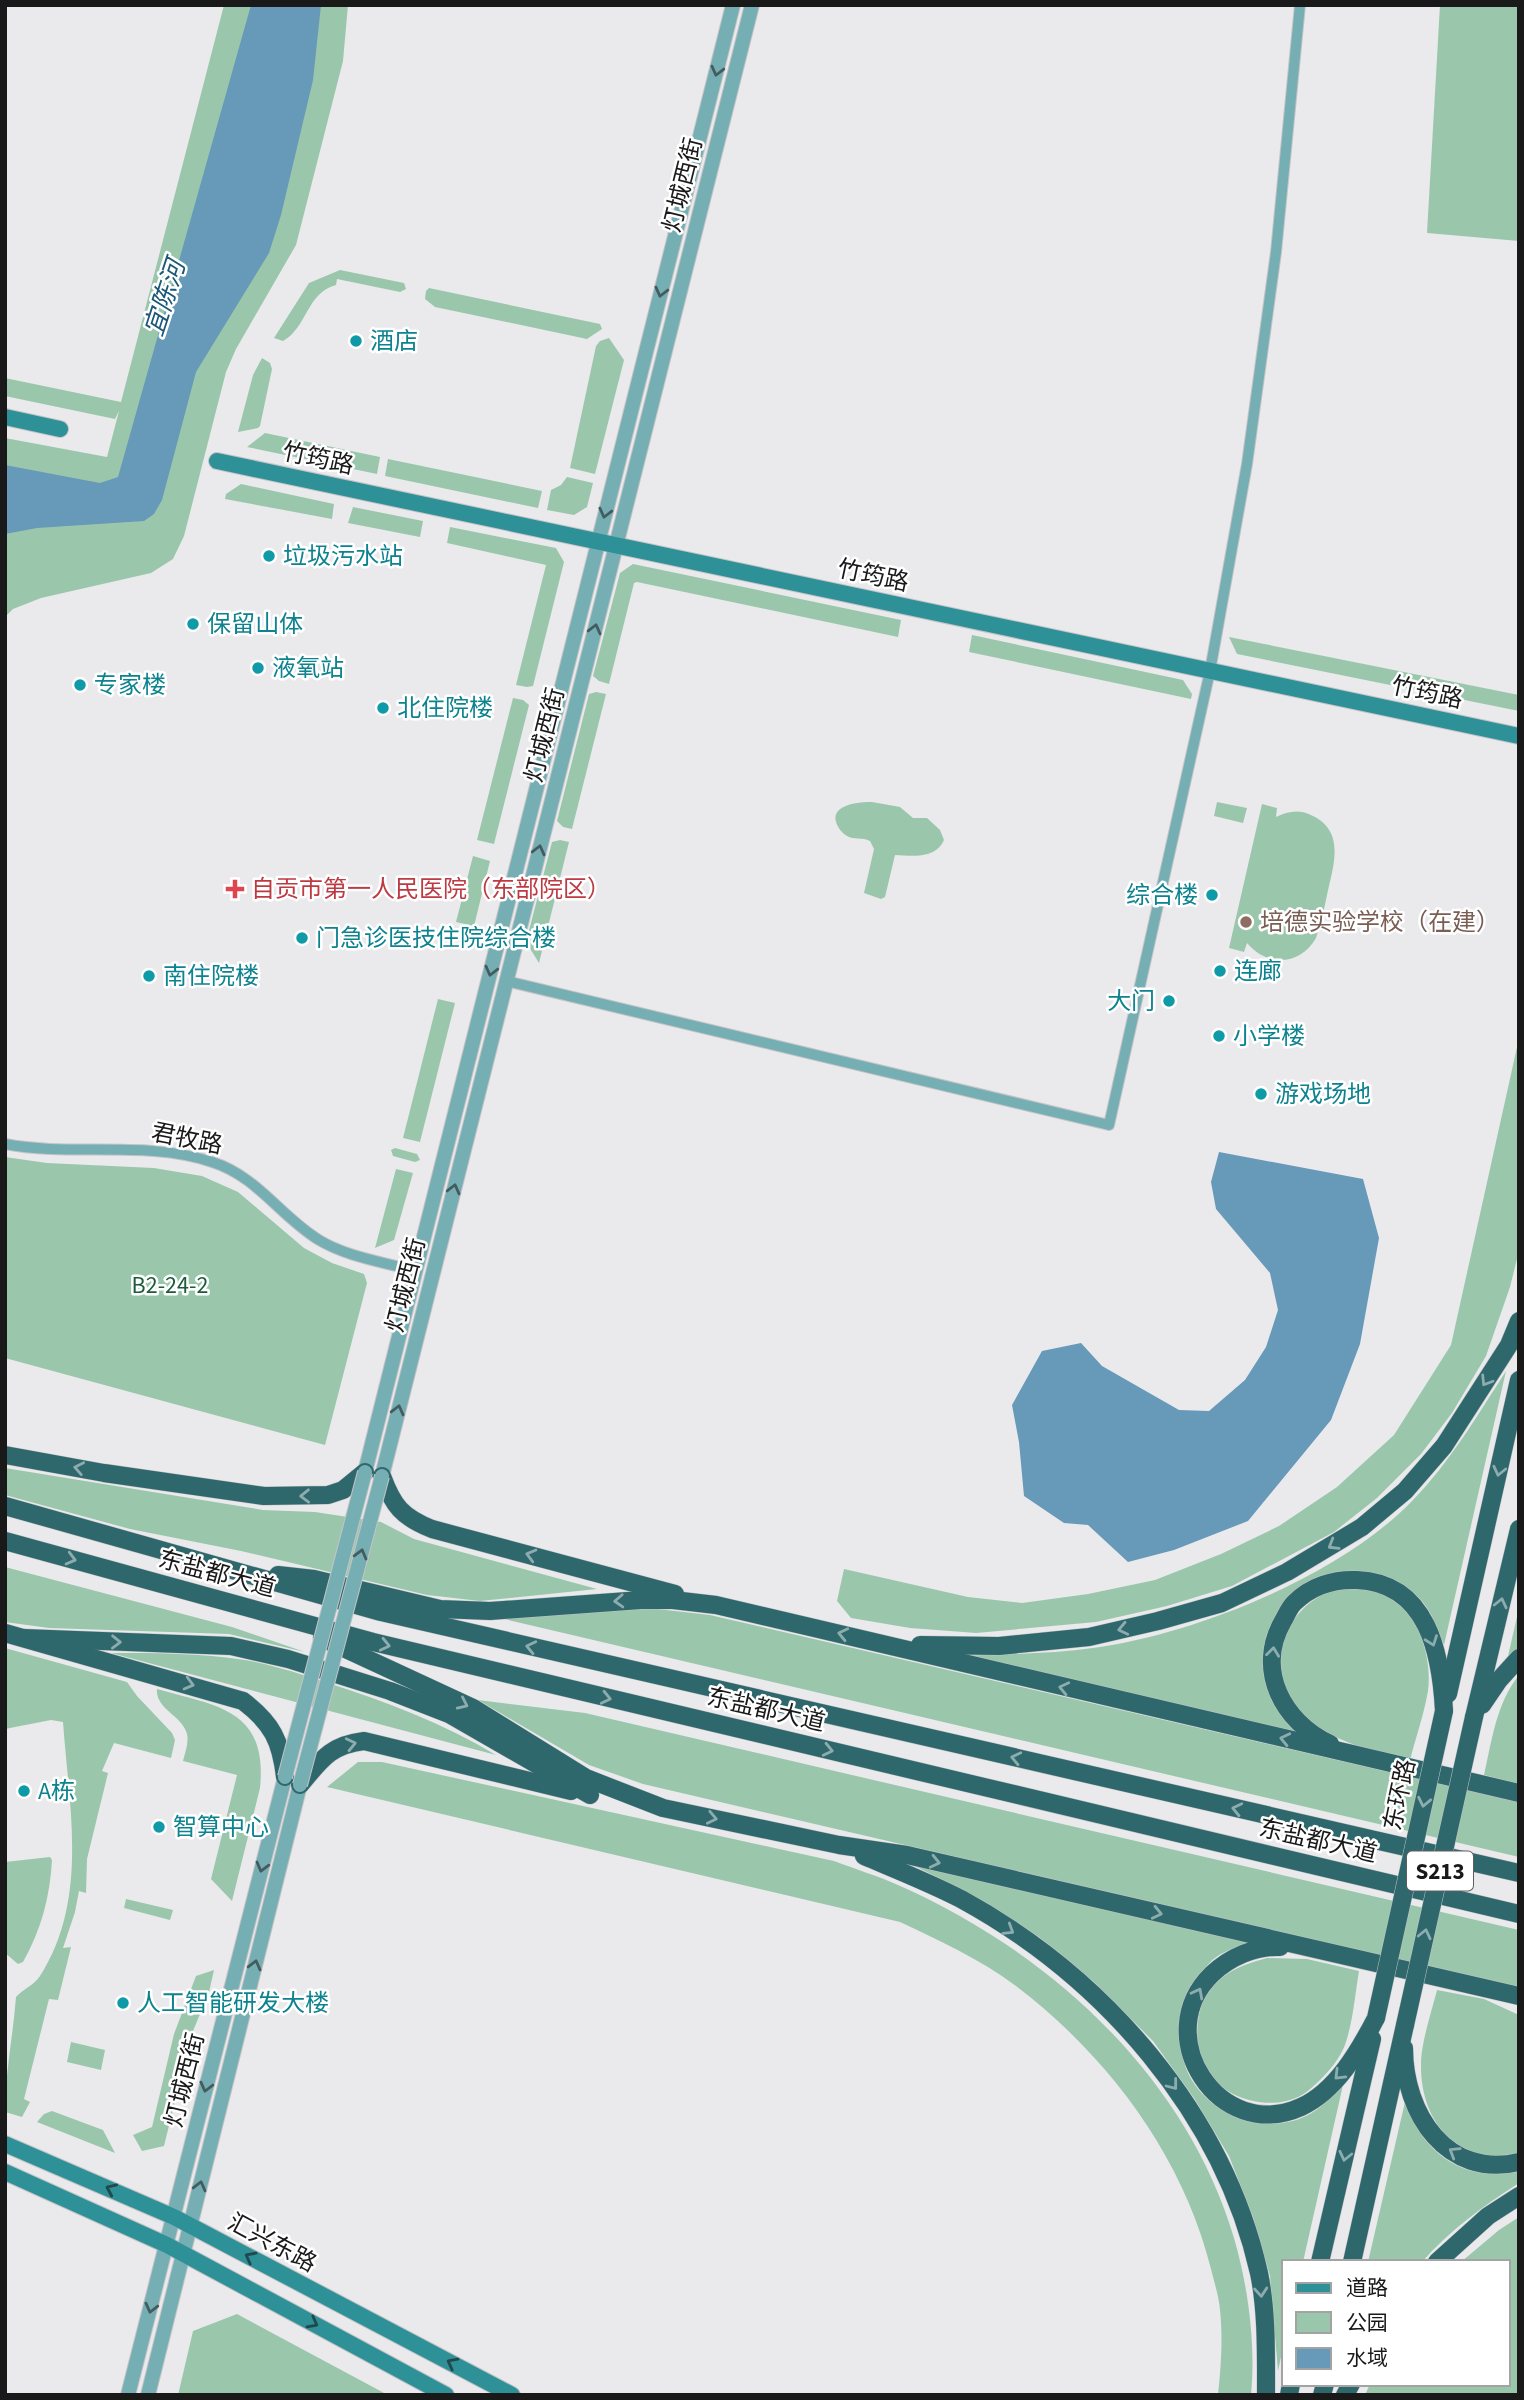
<svg xmlns="http://www.w3.org/2000/svg" width="1524" height="2400" viewBox="0 0 1524 2400" font-family="'Source Sans 3','Noto Sans SC',sans-serif">
<style>
.green{fill:#9ac7ac}
.water{fill:#6799b9}
.lines{fill:none;stroke-linecap:round;stroke-linejoin:round}
.minor-casing{stroke:#c4c4c7;stroke-width:12}
.tertiary-casing{stroke:#c4c4c7;stroke-width:16}
.secondary-casing{stroke:#c4c4c7;stroke-width:18}
.trunk-casing{stroke:#c4c4c7;stroke-width:19}
.minor{stroke:#76afb3;stroke-width:10}
.tertiary{stroke:#76afb3;stroke-width:14}
.secondary{stroke:#2d9197;stroke-width:16}
.trunk{stroke:#2f686c;stroke-width:18}
.tertiary-bridge-casing{stroke:#c4c4c7;stroke-width:16;stroke-linecap:butt}
.trunk-bridge-casing{stroke:#c4c4c7;stroke-width:19;stroke-linecap:butt}
.tertiary-bridge{stroke:#76afb3;stroke-width:14}
.trunk-bridge{stroke:#2f686c;stroke-width:18}
.oneway{stroke:#435c5f}
.oneway2{stroke:#8dacae}
.oneway3{stroke:#21494c}
.culture-dot{fill:#0f9aa8;stroke:#fff;stroke-width:2.5}
.health-dot{fill:#e0444e;stroke:#fff;stroke-width:2.5}
.education-dot{fill:#8d6e63;stroke:#fff;stroke-width:2.5}
.labels{text-anchor:middle;dominant-baseline:central;stroke-width:5;stroke-linejoin:round;paint-order:stroke}
.shield{fill:#fff;stroke:#5e5e5f;stroke-width:2}
.shield-label{font-size:23px;font-weight:bold;fill:#19191a}
.street-label{font-size:24px;fill:#19191a;stroke:#fff}
.culture-label{font-size:24px;fill:#0d838f;stroke:#fff;text-anchor:start}
.health-label{font-size:24px;fill:#be3a42;stroke:#fff;text-anchor:start}
.education-label{font-size:24px;fill:#785e54;stroke:#fff;text-anchor:start}
.park-label{font-size:24px;fill:#1d5b3d;stroke:#fff}
.water-label{font-size:26px;font-style:italic;fill:#1b5778;stroke:#fff}
</style>
<rect width="100%" height="100%" fill="#eaeaed"/>
<g class="green">
<path d="M224,5H348L343,61L296,245L236,349L226,372L184,536L173,559L151,573L41,598L13,609L5,617V438L107,457L119,411L115,419L5,396V378L121,402Z"/>
<path d="M1440,5H1519V241L1427,233Z"/>
<path d="M340,270L404,283L406,289L400,292L337,279L336,285C307,292 307,328 283,341L274,338L309,283Z"/>
<path d="M429,288L600,324L602,329L587,339L435,307L425,299L426,291Z"/>
<path d="M609,338L624,360L595,474L570,468L596,346L600,341Z"/>
<path d="M262,358L270,363L272,369L260,426L258,428L238,432L253,375Z"/>
<path d="M265,433L380,457L377,474L247,447Z"/>
<path d="M388,459L542,491L538,508L385,476Z"/>
<path d="M567,477L593,483L587,507L574,515L547,510L551,490L561,485Z"/>
<path d="M241,484L334,504L332,519L225,499L226,494Z"/>
<path d="M353,507L423,521L420,537L348,523Z"/>
<path d="M450,527L556,548L564,562L533,686L527,687L516,685L546,565L447,543Z"/>
<path d="M633,564L901,620L898,637L637,582L634,583L609,684L599,681L593,676L620,573Z"/>
<path d="M972,635L1183,680L1192,694L1191,699L969,652Z"/>
<path d="M1229,637L1519,695V711L1237,654Z"/>
<path d="M596,692L606,694L572,829L563,827L557,821L589,694Z"/>
<path d="M513,698L523,700L529,705L494,844L477,840Z"/>
<path d="M872,802L900,807L913,818H927L940,830L944,840C936,859 912,856 895,855L885,897L881,899L864,893L874,849L870,841C862,837 854,840 847,836C842,833 838,828 836,822C831,804 860,802 872,802Z"/>
<path d="M1217,802L1247,808L1243,823L1214,816Z"/>
<path d="M1262,804L1277,808L1276,817C1288,811 1300,809 1313,816C1346,832 1333,867 1327,895C1324,909 1321,924 1316,938C1300,966 1267,967 1247,943L1244,952L1229,948Z"/>
<path d="M560,840L569,842L539,963L526,942L552,842Z"/>
<path d="M473,856L490,861L474,926L456,922Z"/>
<path d="M438,999L455,1003L420,1142L403,1138Z"/>
<path d="M1519,1038V1251L1510,1287L1486,1356L1452,1413L1421,1454L1377,1498L1334,1532L1232,1586L1167,1606L1096,1622L976,1633L910,1628L851,1618L837,1601L844,1569L968,1597L1022,1603L1088,1594L1155,1580L1221,1554L1279,1526L1337,1487L1394,1435L1451,1345Z"/>
<path d="M395,1148L417,1154L420,1160L415,1162L393,1156L391,1150Z"/>
<path d="M5,1157L47,1163L154,1168L202,1176L238,1192L304,1248L332,1263L364,1274L367,1283L325,1445L5,1358Z"/>
<path d="M396,1169L413,1173L394,1240L375,1248Z"/>
<path d="M1506,1371L1444,1645C1437,1628 1432,1611 1419,1598C1411,1589 1398,1583 1387,1578C1355,1566 1334,1571 1306,1590C1299,1594 1290,1599 1284,1605C1260,1632 1257,1669 1272,1701C1278,1713 1290,1724 1299,1735L960,1656C1004,1654 1050,1654 1093,1648C1196,1634 1340,1576 1413,1500C1450,1462 1477,1416 1506,1371Z"/>
<path d="M5,1468L263,1510L315,1512L381,1522L414,1539L597,1589L480,1601L427,1595L241,1551L130,1529L5,1495Z"/>
<path d="M5,1567L232,1627L305,1652L229,1634L49,1628L5,1622Z"/>
<path d="M1354,1586C1368,1590 1384,1593 1395,1601C1421,1619 1432,1661 1428,1691C1424,1714 1416,1737 1410,1760C1372,1751 1333,1743 1303,1714C1254,1667 1290,1590 1354,1586Z"/>
<path d="M640,1607L710,1615L1519,1802V1857L500,1618Z"/>
<path d="M1519,1608V1648L1508,1656Z"/>
<path d="M5,1648L127,1682L137,1696L172,1733L175,1740L171,1758L114,1743L102,1771L108,1773L87,1859L86,1893L79,1891L75,1912L63,1948L71,1947L58,2000L49,1999L24,2099L30,2102L22,2117L5,2112C5,2074 13,2036 16,1997C23,1989 33,1986 40,1976C89,1899 69,1807 63,1722L51,1720L5,1729Z"/>
<path d="M111,1653C156,1653 201,1653 245,1660C274,1665 301,1674 328,1683C387,1702 443,1723 496,1755Z"/>
<path d="M1519,1675V1784L1484,1775C1492,1740 1496,1704 1519,1675Z"/>
<path d="M157,1689C217,1706 268,1709 260,1788L232,1901L211,1879L237,1775L183,1761C185,1752 189,1743 187,1734C183,1716 155,1709 157,1689Z"/>
<path d="M478,1700L585,1713L1519,1930V1988L643,1784L589,1765Z"/>
<path d="M358,1762H382L834,1861C855,1869 878,1876 898,1885C1050,1952 1186,2076 1234,2238C1248,2286 1256,2344 1251,2395H1218C1221,2367 1223,2338 1220,2310C1219,2296 1214,2282 1211,2269C1183,2156 1108,2056 1016,1986C980,1959 940,1941 900,1922L327,1787Z"/>
<path d="M50,1857L52,1860C50,1897 41,1930 23,1962L18,1964L5,1953V1862Z"/>
<path d="M911,1864L1251,1942C1241,1946 1230,1949 1221,1954C1213,1958 1207,1966 1201,1972C1185,1989 1180,2008 1181,2031C1181,2046 1182,2059 1188,2073C1208,2115 1264,2136 1306,2116C1321,2109 1332,2096 1343,2085L1303,2262H1284V2343L1278,2371L1270,2276L1253,2217L1229,2156L1194,2098L1153,2041L1096,1984L1039,1937L966,1892Z"/>
<path d="M126,1899L173,1910L170,1920L124,1908Z"/>
<path d="M1267,1958L1307,1959L1359,1971C1355,1995 1353,2022 1345,2045C1340,2058 1330,2070 1320,2080C1312,2088 1302,2097 1290,2100C1260,2109 1222,2096 1205,2069C1197,2054 1196,2038 1198,2022C1200,2001 1209,1986 1227,1974C1239,1966 1253,1962 1267,1958Z"/>
<path d="M214,1970L209,1992L191,2036L164,2146L142,2151L133,2135L152,2127L174,2034L196,1976Z"/>
<path d="M1437,1990L1484,1999L1519,2015V2153C1512,2154 1504,2157 1497,2157C1446,2155 1420,2111 1421,2064C1421,2043 1432,2010 1437,1990Z"/>
<path d="M71,2042L105,2050L101,2070L67,2062Z"/>
<path d="M1405,2102C1423,2153 1463,2184 1519,2170V2183C1483,2206 1450,2230 1422,2262H1368Z"/>
<path d="M52,2111L103,2130L115,2153L37,2122L44,2114Z"/>
<path d="M1519,2217V2395H1365L1370,2384H1508V2262H1461L1499,2230Z"/>
<path d="M237,2314L386,2394L387,2395H178L193,2331Z"/>
</g>
<g class="water">
<path d="M251,5H321L313,80L281,215L269,253L196,372L162,500L154,514L144,521L37,528L5,534V465L100,483L118,477Z"/>
<path d="M1219,1152L1363,1179L1379,1238L1360,1344L1331,1420L1248,1521L1174,1550L1128,1562L1088,1525L1064,1523L1024,1496L1019,1442L1012,1405L1042,1351L1081,1343L1102,1366L1179,1410L1209,1411L1245,1380L1266,1347L1278,1310L1270,1273L1216,1209L1211,1182Z"/>
</g>
<g class="lines">
<g class="minor-casing">
<g id="minor">
<path d="M506,981L1109,1125L1210,671L1247,464L1276,252L1300,5"/>
<path d="M5,1144C73,1157 146,1140 212,1162C257,1176 280,1216 319,1240C347,1257 384,1262 415,1271"/>
</g>
</g>
<g class="tertiary-casing">
<g id="tertiary">
<path d="M365,1472L733,5"/>
<path d="M382,1476L752,5"/>
<path d="M128,2395L285,1777"/>
<path d="M148,2395L300,1785"/>
</g>
</g>
<g class="secondary-casing">
<g id="secondary">
<path d="M5,417L60,429"/>
<path d="M217,461L1519,736"/>
<path d="M5,2144L174,2217L512,2395"/>
<path d="M5,2172L167,2245L446,2395"/>
</g>
</g>
<g class="trunk-casing">
<g id="trunk">
<path d="M5,1455L104,1473L264,1496L328,1495L343,1490L365,1472"/>
<path d="M382,1476C393,1506 402,1517 432,1529L675,1594"/>
<path d="M5,1506L381,1612L1519,1873"/>
<path d="M5,1541L373,1642L1519,1914"/>
<path d="M278,1575L314,1579L440,1609L490,1611L641,1600H673L716,1605L1519,1793"/>
<path d="M5,1633L243,1701C272,1723 281,1741 285,1777"/>
<path d="M24,1638L231,1646L288,1659L390,1691L449,1714L590,1795"/>
<path d="M322,1638L473,1708L586,1778L663,1808L839,1845L907,1855L1519,1996"/>
<path d="M920,1645L999,1646L1089,1637L1158,1621L1222,1603L1287,1572L1362,1527L1405,1491L1444,1446L1509,1345L1519,1321"/>
<path d="M1448,1694L1519,1380"/>
<path d="M1482,1705L1499,1680L1519,1658"/>
<path d="M1474,1717L1519,1529"/>
<path d="M1330,1744C1283,1722 1255,1670 1283,1621C1286,1616 1289,1608 1294,1603C1311,1586 1334,1579 1357,1580C1428,1583 1441,1654 1444,1711"/>
<path d="M300,1785C321,1760 330,1745 364,1741L571,1791"/>
<path d="M864,1856C897,1870 930,1883 961,1899C1104,1977 1223,2113 1259,2273C1267,2311 1266,2356 1266,2395"/>
<path d="M1280,1947C1255,1946 1230,1957 1212,1974C1149,2035 1219,2144 1301,2107C1336,2091 1359,2051 1376,2018"/>
<path d="M1404,2048C1404,2114 1447,2179 1519,2162"/>
<path d="M1320,2262L1372,2039"/>
<path d="M1352,2262L1405,2025"/>
<path d="M1437,2262L1488,2216L1519,2196"/>
<path d="M1289,2395L1291,2384"/>
<path d="M1322,2395L1325,2384"/>
<path d="M1345,2395L1351,2384"/>
</g>
</g>
<use href="#minor" class="minor"/>
<use href="#tertiary" class="tertiary"/>
<use href="#secondary" class="secondary"/>
<use href="#trunk" class="trunk"/>
<g class="tertiary-bridge-casing">
<g id="tertiary-bridge">
<path d="M285,1777L365,1472"/>
<path d="M300,1785L382,1476"/>
</g>
</g>
<g class="trunk-bridge-casing">
<g id="trunk-bridge">
<path d="M1376,2018L1444,1711"/>
<path d="M1405,2025L1474,1717"/>
</g>
</g>
<use href="#tertiary-bridge" class="tertiary-bridge"/>
<use href="#trunk-bridge" class="trunk-bridge"/>
</g>
<defs><path id="oneway-chevron" d="M-2-3.5L2.5 0L-2 3.5" fill="none" stroke-width="1.6" stroke-linecap="round" stroke-linejoin="round" transform="scale(1.75)"/></defs>
<g class="oneway">
<use href="#oneway-chevron" transform="translate(717 71) rotate(104)"/>
<use href="#oneway-chevron" transform="translate(661 292) rotate(104)"/>
<use href="#oneway-chevron" transform="translate(605 513) rotate(104)"/>
<use href="#oneway-chevron" transform="translate(595 629) rotate(-76)"/>
<use href="#oneway-chevron" transform="translate(539 850) rotate(-76)"/>
<use href="#oneway-chevron" transform="translate(491 971) rotate(104)"/>
<use href="#oneway-chevron" transform="translate(454 1189) rotate(-76)"/>
<use href="#oneway-chevron" transform="translate(398 1410) rotate(-76)"/>
<use href="#oneway-chevron" transform="translate(361 1554) rotate(-75)"/>
<use href="#oneway-chevron" transform="translate(262 1867) rotate(105)"/>
<use href="#oneway-chevron" transform="translate(255 1965) rotate(-76)"/>
<use href="#oneway-chevron" transform="translate(206 2087) rotate(104)"/>
<use href="#oneway-chevron" transform="translate(200 2186) rotate(-76)"/>
<use href="#oneway-chevron" transform="translate(151 2308) rotate(104)"/>
</g>
<g class="oneway2">
<use href="#oneway-chevron" transform="translate(1486 1381) rotate(122)"/>
<use href="#oneway-chevron" transform="translate(79 1468) rotate(-169)"/>
<use href="#oneway-chevron" transform="translate(1499 1471) rotate(103)"/>
<use href="#oneway-chevron" transform="translate(305 1496) rotate(179)"/>
<use href="#oneway-chevron" transform="translate(1333 1545) rotate(149)"/>
<use href="#oneway-chevron" transform="translate(531 1555) rotate(-165)"/>
<use href="#oneway-chevron" transform="translate(71 1559) rotate(15)"/>
<use href="#oneway-chevron" transform="translate(619 1601) rotate(177)"/>
<use href="#oneway-chevron" transform="translate(1501 1603) rotate(-77)"/>
<use href="#oneway-chevron" transform="translate(1123 1629) rotate(167)"/>
<use href="#oneway-chevron" transform="translate(843 1634) rotate(-167)"/>
<use href="#oneway-chevron" transform="translate(1432 1641) rotate(70)"/>
<use href="#oneway-chevron" transform="translate(116 1642) rotate(1)"/>
<use href="#oneway-chevron" transform="translate(385 1645) rotate(13)"/>
<use href="#oneway-chevron" transform="translate(531 1647) rotate(-167)"/>
<use href="#oneway-chevron" transform="translate(1273 1652) rotate(-83)"/>
<use href="#oneway-chevron" transform="translate(189 1684) rotate(15)"/>
<use href="#oneway-chevron" transform="translate(1064 1688) rotate(-167)"/>
<use href="#oneway-chevron" transform="translate(606 1698) rotate(13)"/>
<use href="#oneway-chevron" transform="translate(463 1704) rotate(25)"/>
<use href="#oneway-chevron" transform="translate(1285 1739) rotate(-167)"/>
<use href="#oneway-chevron" transform="translate(351 1744) rotate(-13)"/>
<use href="#oneway-chevron" transform="translate(828 1750) rotate(13)"/>
<use href="#oneway-chevron" transform="translate(1016 1758) rotate(-167)"/>
<use href="#oneway-chevron" transform="translate(1424 1802) rotate(102)"/>
<use href="#oneway-chevron" transform="translate(1237 1809) rotate(-167)"/>
<use href="#oneway-chevron" transform="translate(712 1818) rotate(12)"/>
<use href="#oneway-chevron" transform="translate(935 1862) rotate(13)"/>
<use href="#oneway-chevron" transform="translate(1157 1913) rotate(13)"/>
<use href="#oneway-chevron" transform="translate(1009 1930) rotate(32)"/>
<use href="#oneway-chevron" transform="translate(1425 1934) rotate(-77)"/>
<use href="#oneway-chevron" transform="translate(1198 1993) rotate(-62)"/>
<use href="#oneway-chevron" transform="translate(1339 2075) rotate(135)"/>
<use href="#oneway-chevron" transform="translate(1173 2085) rotate(52)"/>
<use href="#oneway-chevron" transform="translate(1454 2152) rotate(-148)"/>
<use href="#oneway-chevron" transform="translate(1345 2156) rotate(103)"/>
<use href="#oneway-chevron" transform="translate(1261 2292) rotate(85)"/>
</g>
<g class="oneway3">
<use href="#oneway-chevron" transform="translate(111 2189) rotate(-156)"/>
<use href="#oneway-chevron" transform="translate(250 2257) rotate(-152)"/>
<use href="#oneway-chevron" transform="translate(313 2323) rotate(28)"/>
<use href="#oneway-chevron" transform="translate(452 2363) rotate(-152)"/>
</g>
<g class="culture-dot">
<circle cx="356" cy="341" r="7"/>
<circle cx="269" cy="556" r="7"/>
<circle cx="193" cy="624" r="7"/>
<circle cx="258" cy="668" r="7"/>
<circle cx="80" cy="685" r="7"/>
<circle cx="383" cy="708" r="7"/>
<circle cx="1212" cy="895" r="7"/>
<circle cx="302" cy="938" r="7"/>
<circle cx="1220" cy="971" r="7"/>
<circle cx="149" cy="976" r="7"/>
<circle cx="1169" cy="1001" r="7"/>
<circle cx="1219" cy="1036" r="7"/>
<circle cx="1261" cy="1094" r="7"/>
<circle cx="24" cy="1791" r="7"/>
<circle cx="159" cy="1827" r="7"/>
<circle cx="123" cy="2003" r="7"/>
</g>
<path class="health-dot" d="M231.5 878.5h7v7h7v7h-7v7h-7v-7h-7v-7h7z"/>
<circle class="education-dot" cx="1246" cy="922" r="7"/>
<g class="labels">
<rect class="shield" x="1407" y="1851.5" width="66" height="39" rx="5"/>
<g class="shield-label">
<text x="1440" y="1871">S213</text>
</g>
<g class="street-label">
<text transform="translate(683 185) rotate(-76)">灯城西街</text>
<text transform="translate(318 459) rotate(12)">竹筠路</text>
<text transform="translate(873 576) rotate(12)">竹筠路</text>
<text transform="translate(1427 693) rotate(12)">竹筠路</text>
<text transform="translate(545 735) rotate(-76)">灯城西街</text>
<text transform="translate(187 1139) rotate(11)">君牧路</text>
<text transform="translate(406 1285) rotate(-76)">灯城西街</text>
<text transform="translate(217 1574) rotate(15)">东盐都大道</text>
<text transform="translate(766 1710) rotate(13)">东盐都大道</text>
<text transform="translate(1400 1795) rotate(-78)">东环路</text>
<text transform="translate(1318 1841) rotate(13)">东盐都大道</text>
<text transform="translate(185 2080) rotate(-76)">灯城西街</text>
<text transform="translate(272 2243) rotate(28)">汇兴东路</text>
</g>
<g class="culture-label">
<text x="370" y="341">酒店</text>
<text x="283" y="556">垃圾污水站</text>
<text x="207" y="624">保留山体</text>
<text x="272" y="668">液氧站</text>
<text x="94" y="685">专家楼</text>
<text x="397" y="708">北住院楼</text>
<text x="1198" y="895" text-anchor="end">综合楼</text>
<text x="316" y="938">门急诊医技住院综合楼</text>
<text x="1234" y="971">连廊</text>
<text x="163" y="976">南住院楼</text>
<text x="1155" y="1001" text-anchor="end">大门</text>
<text x="1233" y="1036">小学楼</text>
<text x="1275" y="1094">游戏场地</text>
<text x="38" y="1791">A栋</text>
<text x="173" y="1827">智算中心</text>
<text x="137" y="2003">人工智能研发大楼</text>
</g>
<g class="health-label">
<text x="251" y="889">自贡市第一人民医院（东部院区）</text>
</g>
<g class="education-label">
<text x="1260" y="922">培德实验学校（在建）</text>
</g>
<g class="park-label">
<text x="170" y="1285">B2-24-2</text>
</g>
<g class="water-label">
<text transform="translate(165 298) rotate(-72)">宜陈河</text>
</g>
</g>
<rect width="1524" height="2400" fill="none" stroke="#19191a" stroke-width="14"/>
<rect x="1282" y="2260" width="228" height="126" fill="#ffffff" stroke="#a3a3a3" stroke-width="2"/>
<rect x="1296" y="2283" width="35" height="10" fill="#2d9197" stroke="#a3a3a3" stroke-width="2"/>
<text x="1346" y="2295" font-size="21" fill="#19191a">道路</text>
<rect x="1296" y="2312" width="35" height="21" fill="#9ac7ac" stroke="#a3a3a3" stroke-width="2"/>
<text x="1346" y="2330" font-size="21" fill="#19191a">公园</text>
<rect x="1296" y="2348" width="35" height="21" fill="#6799b9" stroke="#a3a3a3" stroke-width="2"/>
<text x="1346" y="2365" font-size="21" fill="#19191a">水域</text>
</svg>
